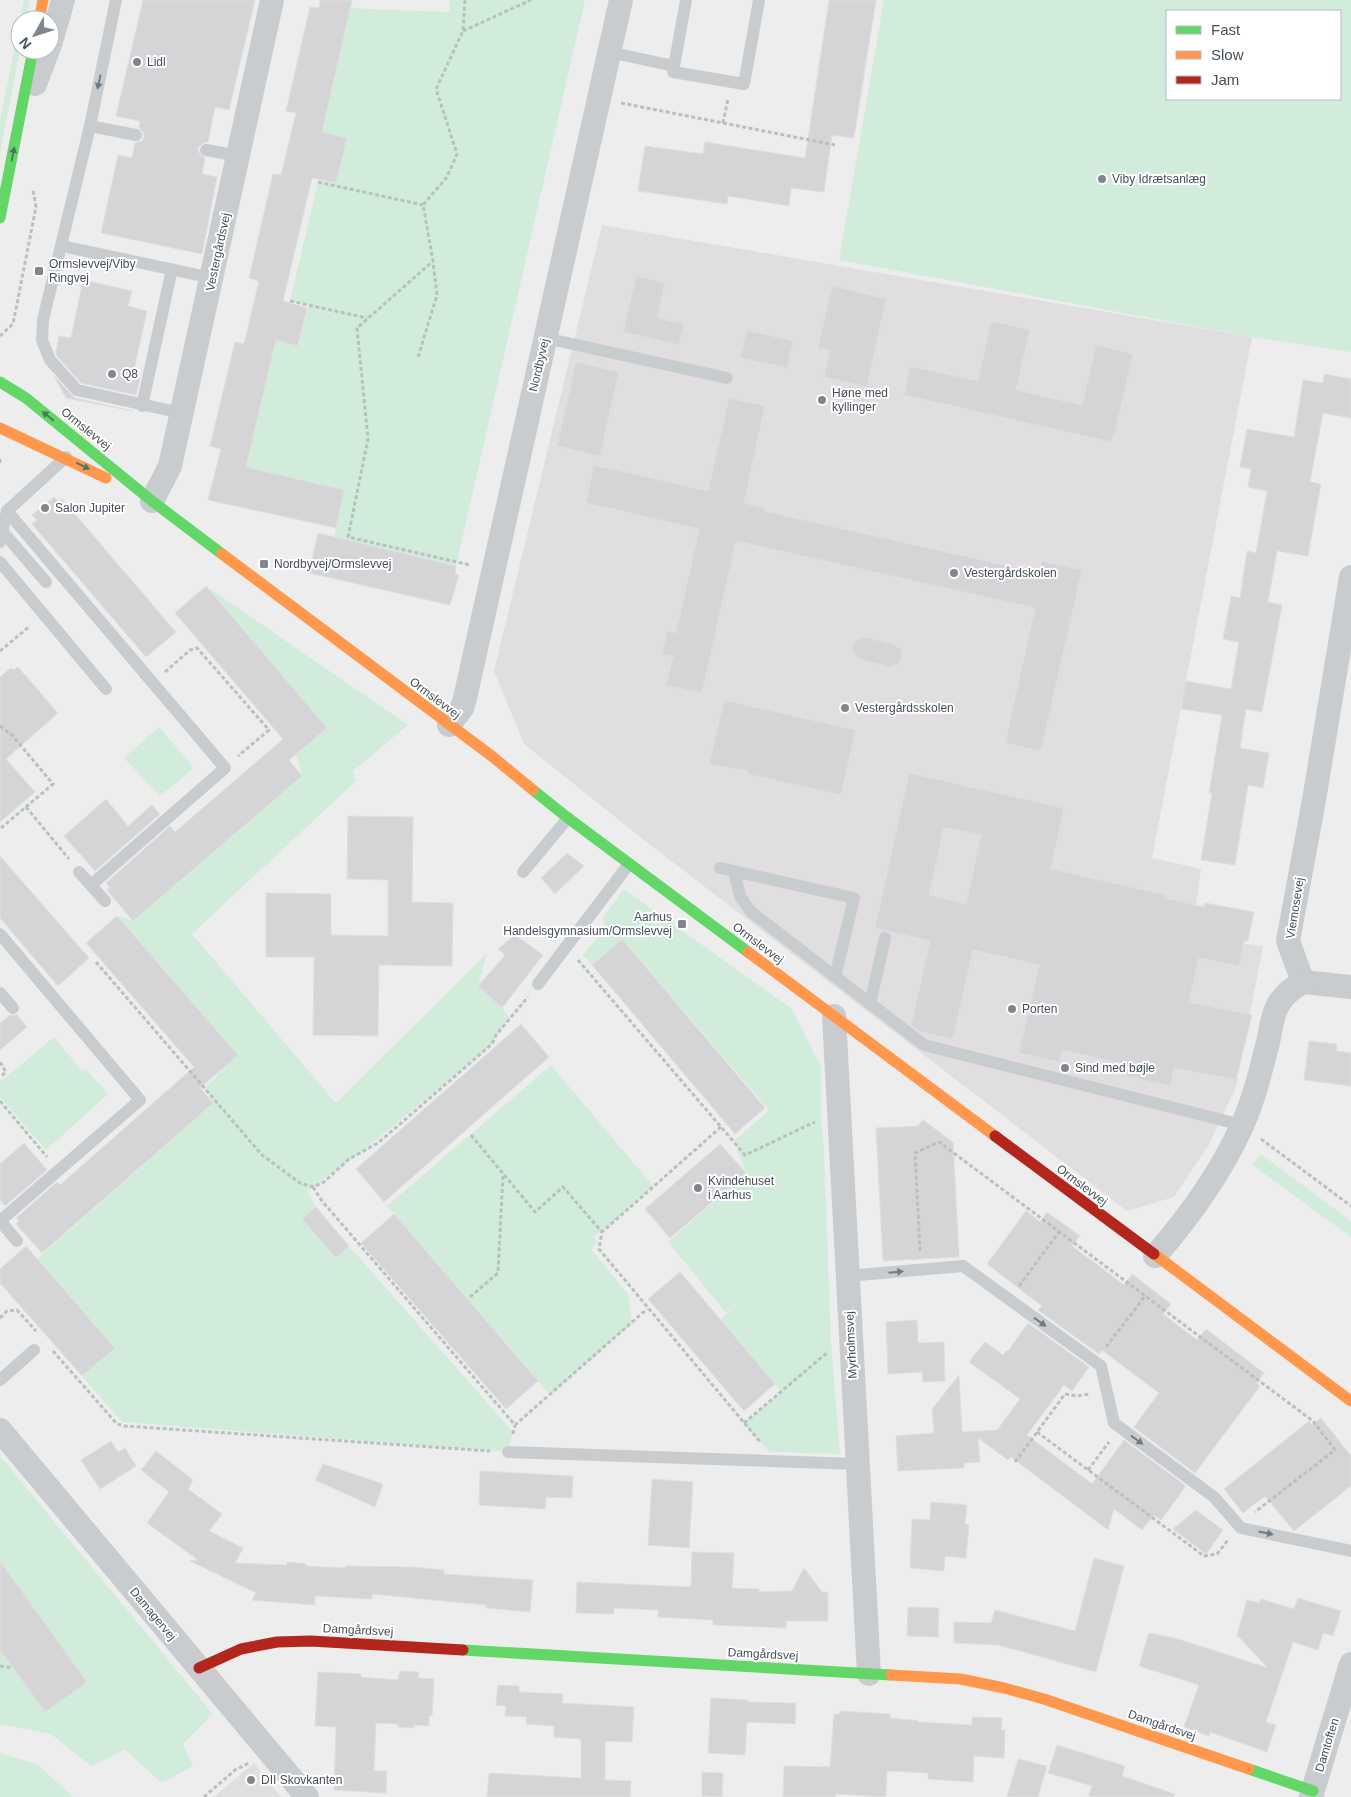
<svg xmlns="http://www.w3.org/2000/svg" width="1351" height="1797" viewBox="0 0 1351 1797" font-family="Helvetica,sans-serif">
<style>
.education{fill:#e0dedf}
.green{fill:#d2ecdc;fill-rule:evenodd}
.building{fill:#d5d5d7;stroke:#dfdfe0;fill-rule:evenodd}
.lines{fill:none;stroke-linecap:round;stroke-linejoin:round}
.path{stroke:#b7c2be;stroke-width:3;stroke-dasharray:4 2.5;stroke-linecap:butt}
.lane{stroke:#c9ccce;stroke-width:12}
.street{stroke:#c9ccce;stroke-width:24}
.fast{stroke:#63d668;stroke-width:11}
.slow{stroke:#ff974d;stroke-width:11}
.jam{stroke:#b3261e;stroke-width:11}
.oneway{fill:#737b82}
.oneway2{fill:#4e785e}
.poi-dot{fill:#80868d;stroke:#fff;stroke-width:2}
.labels{text-anchor:middle;dominant-baseline:central;stroke-width:4;stroke-linejoin:round;paint-order:stroke}
.poi-label{font-size:12px;fill:#454f59;stroke:#fff;text-anchor:start}
.street-label{font-size:12px;fill:#454f59;stroke:#fff}
</style>
<rect width="100%" height="100%" fill="#eeeded"/>
<g class="education">
<path d="M602,225L1252,337L1152,858L1201,869L1192,936L1263,946L1236,1087L1208,1146L1174,1197L1127,1211L640,837L524,744L494,671Z"/>
<path d="M254,1763L281,1797H214Z"/>
</g>
<g class="green">
<path d="M24,0H30L26,20H20V50L0,154V121Z"/>
<path d="M450,0H585L456,566L334,537L344,490L246,467L276,340L299,346L308,305L290,301L318,182L336,183L322,132L350,8L449,12Z"/>
<path d="M884,0H1351V352L1252,337L839,260ZM1167,11H1340V99H1167Z"/>
<path d="M206,586L408,725L353,771L356,781L192,934L336,1103L487,953L478,986L502,1008L510,1018L496,1035L492,1044L363,1151L307,1191L316,1207L302,1219L335,1258L349,1246L513,1432L508,1452L122,1422L82,1376L115,1347L37,1259L213,1103L205,1088L237,1055L117,916L133,921L302,776L296,754L327,728Z"/>
<path d="M159,727L194,768L160,796L124,758Z"/>
<path d="M624,889L792,1009L821,1067V1120L824,1150L831,1343L840,1454L769,1452L744,1423L781,1392L720,1320L738,1304L726,1313L668,1242L746,1173L734,1141L769,1110L622,939L592,965L583,955L606,927L602,919Z"/>
<path d="M54,1037L82,1071L85,1068L108,1094L46,1150L0,1097V1082Z"/>
<path d="M551,1065L653,1186L602,1232L600,1231L593,1237L598,1242L591,1249L628,1294L632,1323L550,1395L387,1206Z"/>
<path d="M1261,1154L1351,1221V1237L1252,1165Z"/>
<path d="M0,1456L213,1714L183,1744L193,1766L162,1783L125,1750L91,1766L51,1734L0,1724V1650L45,1712L87,1682L0,1561Z"/>
<path d="M0,1753L37,1764L73,1797H0Z"/>
</g>
<g class="building">
<path d="M143,0H255L229,110L215,107L208,142L203,143L198,148L199,153L205,158L202,174L217,177L202,254L101,233L118,155L132,158L135,143L142,141L144,136L143,132L139,127L140,121L116,116Z"/>
<path d="M320,0H352L322,132L347,138L336,183L312,178L283,301L307,308L298,346L276,340L246,467L344,490L336,528L208,500L221,449L210,446L235,342L244,344L259,281L249,278L273,174L281,175L296,113L286,111L310,7L319,8Z"/>
<path d="M829,0H876L854,138L832,135L824,192L791,188L789,206L728,196L727,204L638,191L645,146L703,154L705,142L805,158Z"/>
<path d="M636,276L665,283L657,318L684,324L679,345L623,332Z"/>
<path d="M83,280L132,291L128,306L147,311L134,370L140,379L136,395L81,383L57,356L56,352L59,336L71,338Z"/>
<path d="M832,286L886,299L867,387L824,377L830,351L818,348Z"/>
<path d="M991,321L1030,330L1016,390L1082,405L1096,345L1133,354L1114,437H1112L1111,442L904,395L910,366L978,381Z"/>
<path d="M747,330L793,341L787,368L740,358Z"/>
<path d="M576,362L619,372L600,456L557,446Z"/>
<path d="M1324,374L1351,379V418L1323,413L1310,482L1321,484L1308,556L1277,551L1268,602L1282,605L1276,638L1262,712L1246,709L1240,748L1269,753L1263,788L1248,785L1235,865L1201,860L1212,793H1209L1222,715L1181,709L1186,681L1231,689L1239,642L1223,639L1231,596L1240,598L1247,551L1256,553L1267,491L1248,487L1251,469L1240,467L1247,429L1294,437L1303,380L1323,383Z"/>
<path d="M54,376L75,398L133,411L66,398Z"/>
<path d="M729,398L765,406L744,503L765,508L764,511L1040,573L1042,561L1082,570L1041,751L1005,743L1035,608L736,541L702,693L666,685L673,656L662,654L667,631L676,633L699,529L586,503L594,465L708,491Z"/>
<path d="M54,497L59,502L62,499L176,632L146,657L32,524L37,520L32,515Z"/>
<path d="M318,533L456,566L455,574L459,575L450,605L309,573Z"/>
<path d="M206,586L327,728L289,760L302,776L133,921L107,890L110,888L106,883L170,826L175,832L283,739L175,613Z"/>
<path d="M864,637L893,644L903,650L900,662L891,667L859,659L852,652L853,642Z"/>
<path d="M18,667L58,713L6,759L35,792L0,822V677L11,668L14,670Z"/>
<path d="M724,700L856,730L841,795L747,774V771L709,764Z"/>
<path d="M909,773L1064,808L1051,869L1166,895L1165,898L1204,907L1205,903L1254,912L1248,941H1244L1239,966L1199,958L1189,1002L1252,1015L1236,1080L1174,1068L1170,1086L1126,1076L1128,1065L1062,1050L1060,1062L1019,1053L1039,965L973,950L953,1039L919,1031L911,1025L930,941L875,928ZM944,827L981,835L966,904L929,895Z"/>
<path d="M106,799L128,826L152,805L160,814L95,871L64,836Z"/>
<path d="M348,816L413,817L412,902L453,903L452,966L379,965L378,1036L313,1035L314,957H266V893L331,894V935L388,936V880L347,879Z"/>
<path d="M567,853L584,866L555,894L541,878Z"/>
<path d="M0,856L89,958L58,986L0,918Z"/>
<path d="M117,916L238,1055L200,1088L213,1103L42,1253L16,1224L19,1221L16,1218L57,1182L60,1185L194,1067L86,943Z"/>
<path d="M515,935L543,955L502,1008L478,986L505,955L498,949Z"/>
<path d="M622,939L765,1108L735,1134L592,965Z"/>
<path d="M10,1015H17L27,1027L0,1050V1023Z"/>
<path d="M521,1024L549,1057L384,1202L356,1169Z"/>
<path d="M1309,1041L1337,1044L1336,1051L1351,1053V1086L1304,1080Z"/>
<path d="M923,1120L953,1142L959,1257L883,1261L876,1128L918,1126Z"/>
<path d="M24,1143L47,1170L5,1206L0,1200V1164Z"/>
<path d="M720,1144L746,1173L670,1238L645,1209Z"/>
<path d="M316,1207L349,1246L336,1258L302,1219Z"/>
<path d="M1026,1211L1040,1222L1047,1212L1080,1236L1072,1246L1103,1269L1124,1285L1132,1274L1171,1304L1163,1314L1197,1340L1206,1329L1264,1373L1256,1383L1260,1386L1195,1473L1134,1427L1159,1393L1102,1350L1099,1354L1038,1310L1042,1306L987,1264Z"/>
<path d="M394,1214L538,1381L506,1409L361,1243Z"/>
<path d="M26,1246L115,1348L82,1376L0,1283V1269Z"/>
<path d="M680,1272L775,1384L744,1411L648,1299Z"/>
<path d="M917,1320L918,1343L944,1342L945,1381L923,1382L922,1372L888,1374L886,1322Z"/>
<path d="M1028,1323L1089,1367L1072,1391L1064,1385L1027,1435L1092,1484L1124,1440L1186,1486L1161,1520L1154,1515L1142,1530L1114,1509L1108,1530L1011,1457L1008,1460L978,1438L980,1462L964,1463V1468L898,1471L896,1436L934,1433L932,1409L959,1375L962,1432L997,1430L1020,1399L969,1362L985,1342L1003,1355L1007,1350L1008,1351Z"/>
<path d="M1321,1418L1351,1456V1486L1294,1531L1265,1496L1243,1513L1224,1489L1309,1421L1312,1425Z"/>
<path d="M111,1441L118,1452L125,1448L136,1466L100,1489L81,1460Z"/>
<path d="M156,1451L193,1480L188,1489L222,1514L209,1531L243,1548L235,1563L287,1565V1562L306,1564V1566L345,1568V1566L412,1567L444,1570V1574L533,1580L530,1612L486,1608V1605L372,1594V1599L315,1596V1605L252,1600L256,1593L190,1561L198,1560L147,1523L169,1492L141,1470Z"/>
<path d="M323,1464L383,1484L375,1507L315,1480Z"/>
<path d="M480,1471L573,1476L572,1498L546,1497L545,1509L479,1505Z"/>
<path d="M652,1479L693,1482L689,1548L648,1545Z"/>
<path d="M931,1502L967,1505L965,1524L969,1525L966,1558L945,1556L944,1571L910,1568L912,1519L930,1520Z"/>
<path d="M1196,1510L1223,1530L1206,1554L1173,1529Z"/>
<path d="M692,1552L734,1553L732,1588L759,1589V1592L792,1591L804,1568L822,1592H828V1621H786V1628L713,1625V1620L658,1617V1610L614,1608V1614L576,1613L577,1582L691,1587Z"/>
<path d="M1094,1558L1124,1566L1096,1672L998,1645L954,1643V1622L991,1623L995,1610L1075,1631Z"/>
<path d="M0,1561L87,1682L45,1712L0,1650Z"/>
<path d="M1298,1598L1341,1611L1333,1636L1323,1633L1318,1650L1293,1642L1266,1722L1276,1725L1267,1752L1210,1732L1209,1736L1184,1727L1199,1685L1139,1666L1149,1633L1178,1639L1268,1668L1237,1635L1247,1600L1259,1603L1261,1599L1294,1609Z"/>
<path d="M908,1607L939,1608L938,1637L907,1636Z"/>
<path d="M400,1671L419,1672L418,1678L434,1679L432,1716H429V1726L414,1725V1728L398,1727V1724L376,1723L374,1771H387L386,1793L334,1790L336,1727L315,1726L318,1672L361,1674V1677L398,1680Z"/>
<path d="M498,1685L519,1686V1692L563,1694L562,1703L634,1707L632,1742L605,1741V1780L631,1781L630,1797H487L489,1773L581,1778V1739L554,1737V1726L526,1724L527,1717L505,1716L506,1706L496,1705Z"/>
<path d="M711,1698L748,1700V1702L796,1703L795,1724L747,1722L745,1755L708,1753Z"/>
<path d="M840,1711L890,1714V1718L919,1721L918,1722L972,1725V1717L1002,1718L1001,1730H1005L1004,1758L974,1756L973,1782L928,1779V1773L887,1771L886,1797L836,1794L835,1797H783L784,1766L830,1767L834,1714H839Z"/>
<path d="M1057,1745L1125,1766L1122,1776L1175,1794L1174,1797H1088L1092,1786L1048,1773Z"/>
<path d="M1018,1759L1047,1766L1038,1797H1007Z"/>
<path d="M702,1772L723,1773L722,1797L702,1796Z"/>
</g>
<g class="lines">
<g class="path">
<path d="M465,0L463,31L436,89L457,154L447,177L423,205L433,261L357,328L368,439L348,537L470,565"/>
<path d="M463,31L531,0"/>
<path d="M621,103L835,145"/>
<path d="M723,123L728,99"/>
<path d="M318,182L423,205"/>
<path d="M290,301L367,318"/>
<path d="M0,336L13,324L36,207L33,190"/>
<path d="M418,357L437,295L433,262"/>
<path d="M0,459V464"/>
<path d="M0,651L30,626"/>
<path d="M165,672L190,650L197,648L269,730L238,756"/>
<path d="M0,726L12,735L53,784L1,828L0,827"/>
<path d="M26,807L69,859"/>
<path d="M578,960L745,1155L815,1122"/>
<path d="M96,962L262,1155L300,1183L313,1187L324,1182L349,1159L378,1143L492,1044L496,1035L528,997"/>
<path d="M0,1062L6,1072L0,1077"/>
<path d="M0,1101L47,1157"/>
<path d="M721,1127L602,1232L599,1249L761,1443"/>
<path d="M471,1135L535,1212L563,1187L602,1232"/>
<path d="M1261,1139L1351,1206"/>
<path d="M313,1187L322,1201L515,1425L647,1309"/>
<path d="M920,1251L915,1153L939,1142L1313,1421L1335,1450L1255,1512"/>
<path d="M1019,1286L1059,1232"/>
<path d="M470,1297L498,1273L503,1174"/>
<path d="M0,1318L7,1311L17,1310L36,1331"/>
<path d="M1106,1347L1145,1296"/>
<path d="M53,1351L117,1424L125,1426L490,1451"/>
<path d="M744,1423L828,1352"/>
<path d="M1037,1432L1204,1556L1217,1554L1228,1540"/>
<path d="M513,1434L515,1425"/>
<path d="M1015,1462L1065,1394L1077,1396L1090,1394"/>
<path d="M1088,1470L1109,1442"/>
<path d="M0,1666L13,1668"/>
<path d="M204,1797L235,1770L249,1763"/>
</g>
<g class="lane">
<path d="M116,0L90,126L43,320L42,340L50,360L77,390L181,413"/>
<path d="M686,0L673,72L744,84L759,0"/>
<path d="M609,52L674,66"/>
<path d="M90,126L136,135"/>
<path d="M206,150L239,156"/>
<path d="M62,246L212,278"/>
<path d="M545,338L727,378"/>
<path d="M142,406L172,269"/>
<path d="M7,511L225,768L91,885"/>
<path d="M2,531L46,582"/>
<path d="M0,542L7,511L66,457"/>
<path d="M0,562L106,689"/>
<path d="M720,868L854,898L835,977"/>
<path d="M734,871L740,896L750,911L924,1045L1242,1125"/>
<path d="M79,872L105,901"/>
<path d="M523,872L568,818"/>
<path d="M0,934L140,1100L0,1221"/>
<path d="M538,984L629,864"/>
<path d="M0,993L13,1008"/>
<path d="M870,1004L885,938"/>
<path d="M0,1221L17,1241"/>
<path d="M847,1276L963,1266L1101,1366L1114,1423L1214,1497L1241,1528L1351,1551"/>
<path d="M0,1380L34,1350"/>
<path d="M508,1452L857,1464"/>
</g>
<g class="street">
<path d="M50,45L63,0"/>
<path d="M35,84L48,50"/>
<path d="M152,501L170,466L272,0"/>
<path d="M449,725L462,708L465,698L621,0"/>
<path d="M1303,982L1288,941L1314,800L1351,577"/>
<path d="M1303,982L1351,987"/>
<path d="M834,1016L869,1674"/>
<path d="M1155,1256C1190,1216 1220,1174 1242,1126C1254,1099 1261,1070 1268,1042C1271,1030 1272,1015 1278,1005C1284,994 1293,988 1303,982"/>
<path d="M0,1430L307,1797"/>
<path d="M1311,1797L1351,1664"/>
</g>
<g class="fast">
<path d="M0,218L33,50"/>
<path d="M0,382L26,398L152,501L222,554"/>
<path d="M533,790L568,818L748,952"/>
<path d="M463,1650L891,1675"/>
<path d="M1249,1769L1313,1791"/>
</g>
<g class="slow">
<path d="M39,20L43,0"/>
<path d="M0,428L106,478"/>
<path d="M222,554L493,757L533,790"/>
<path d="M748,952L995,1136"/>
<path d="M1154,1254L1351,1401"/>
<path d="M891,1675L961,1679L1004,1688L1044,1699L1249,1769"/>
</g>
<g class="jam">
<path d="M995,1136L1154,1254"/>
<path d="M199,1668L241,1649L277,1642L311,1641L463,1650"/>
</g>
</g>
<defs><path id="oneway-solid" d="M-6-.8H1V-3.2L6.5 0L1 3.2V.8H-6Z" transform="scale(1.25)"/></defs>
<g class="oneway">
<use href="#oneway-solid" transform="translate(99 82) rotate(102)"/>
<use href="#oneway-solid" transform="translate(896 1272) rotate(-5)"/>
<use href="#oneway-solid" transform="translate(1040 1322) rotate(36)"/>
<use href="#oneway-solid" transform="translate(1137 1440) rotate(36)"/>
<use href="#oneway-solid" transform="translate(1266 1533) rotate(12)"/>
</g>
<g class="oneway2">
<use href="#oneway-solid" transform="translate(13 154) rotate(-79)"/>
<use href="#oneway-solid" transform="translate(48 416) rotate(-141)"/>
<use href="#oneway-solid" transform="translate(83 466) rotate(26)"/>
</g>
<g class="poi-dot">
<circle cx="137" cy="62" r="5"/>
<circle cx="1102" cy="179" r="5"/>
<rect x="34" y="266" width="10" height="10" rx="2.5"/>
<circle cx="112" cy="374" r="5"/>
<circle cx="822" cy="400" r="5"/>
<circle cx="45" cy="508" r="5"/>
<rect x="259" y="559" width="10" height="10" rx="2.5"/>
<circle cx="954" cy="573" r="5"/>
<circle cx="845" cy="708" r="5"/>
<rect x="677" y="919" width="10" height="10" rx="2.5"/>
<circle cx="1012" cy="1009" r="5"/>
<circle cx="1065" cy="1068" r="5"/>
<circle cx="698" cy="1188" r="5"/>
<circle cx="251" cy="1780" r="5"/>
</g>
<g class="labels">
<g class="poi-label">
<text x="147" y="62">Lidl</text>
<text x="1112" y="179">Viby Idrætsanlæg</text>
<text x="49" y="264">Ormslevvej/Viby<tspan x="49" dy="14">Ringvej</tspan></text>
<text x="122" y="374">Q8</text>
<text x="832" y="393">Høne med<tspan x="832" dy="14">kyllinger</tspan></text>
<text x="55" y="508">Salon Jupiter</text>
<text x="274" y="564">Nordbyvej/Ormslevvej</text>
<text x="964" y="573">Vestergårdskolen</text>
<text x="855" y="708">Vestergårdsskolen</text>
<text x="672" y="917" text-anchor="end">Aarhus<tspan x="672" dy="14">Handelsgymnasium/Ormslevvej</tspan></text>
<text x="1022" y="1009">Porten</text>
<text x="1075" y="1068">Sind med bøjle</text>
<text x="708" y="1181">Kvindehuset<tspan x="708" dy="14">i Aarhus</tspan></text>
<text x="261" y="1780">DII Skovkanten</text>
</g>
<g class="street-label">
<text transform="translate(218 252) rotate(-78)">Vestergårdsvej</text>
<text transform="translate(539 365) rotate(-77)">Nordbyvej</text>
<text transform="translate(86 429) rotate(39)">Ormslevvej</text>
<text transform="translate(435 698) rotate(37)">Ormslevvej</text>
<text transform="translate(1295 908) rotate(-81)">Viemosevej</text>
<text transform="translate(758 943) rotate(37)">Ormslevvej</text>
<text transform="translate(1082 1185) rotate(37)">Ormslevvej</text>
<text transform="translate(851 1345) rotate(-93)">Myrholmsvej</text>
<text transform="translate(153 1614) rotate(50)">Damagervej</text>
<text transform="translate(358 1630) rotate(3)">Damgårdsvej</text>
<text transform="translate(763 1654) rotate(3)">Damgårdsvej</text>
<text transform="translate(1162 1725) rotate(19)">Damgårdsvej</text>
<text transform="translate(1327 1745) rotate(-73)">Damtoften</text>
</g>
</g>
<rect x="1166" y="10" width="175" height="90" fill="#ffffff" stroke="#b5b9bd"/>
<rect x="1176" y="26" width="25" height="8" fill="#63d668" stroke="#b5b9bd"/>
<text x="1211" y="35" font-size="15" fill="#454f59">Fast</text>
<rect x="1176" y="51" width="25" height="8" fill="#ff974d" stroke="#b5b9bd"/>
<text x="1211" y="60" font-size="15" fill="#454f59">Slow</text>
<rect x="1176" y="76" width="25" height="8" fill="#b3261e" stroke="#b5b9bd"/>
<text x="1211" y="85" font-size="15" fill="#454f59">Jam</text>
<g transform="translate(35 35) rotate(230)"><circle r="24" fill="#ffffff" stroke="#b5b9bd"/>
<path d="M0-4L9 19L0 12L-9 19Z" fill="#80868d"/>
<text y="-8" font-size="14" font-weight="bold" text-anchor="middle" fill="#454f59">N</text>
</g>
</svg>
